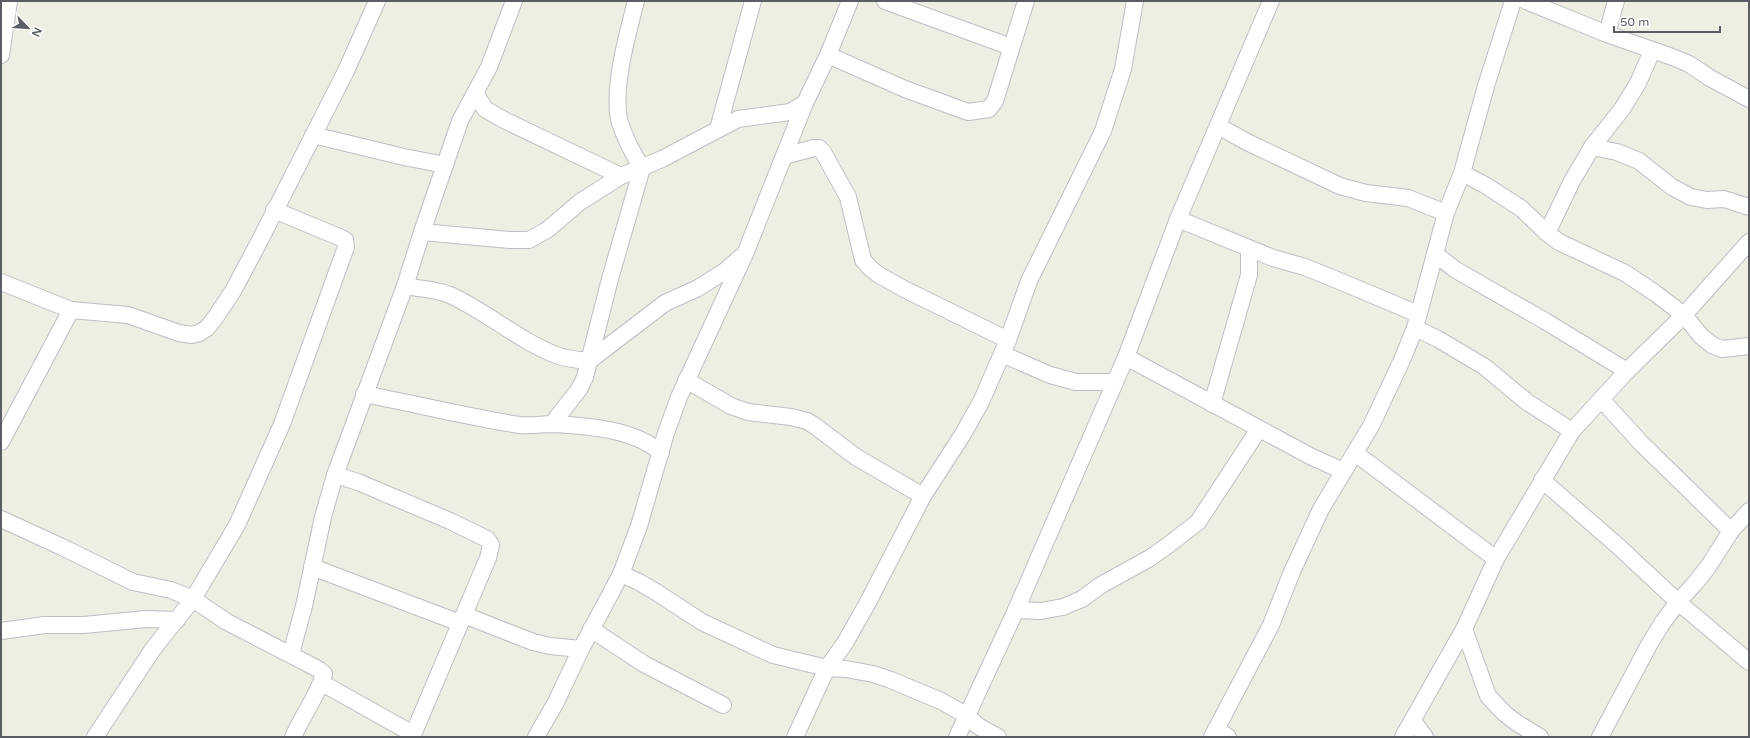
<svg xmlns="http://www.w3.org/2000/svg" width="1750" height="738" viewBox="0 0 1750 738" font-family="'Varela Round',sans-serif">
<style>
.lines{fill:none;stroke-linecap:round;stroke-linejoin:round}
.minor-casing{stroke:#bdbec4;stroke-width:18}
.minor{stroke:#fff;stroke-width:16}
</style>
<rect width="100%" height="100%" fill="#eeeee2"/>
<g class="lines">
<g class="minor-casing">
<g id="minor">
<path d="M885,1L1011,47"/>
<path d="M1526,1L1607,34L1675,58L1689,64L1710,78L1749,99"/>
<path d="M1607,34L1616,1"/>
<path d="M1,55L9,1"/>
<path d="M828,55L905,89L968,112L989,109L995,101L1026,1"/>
<path d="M475,93L485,109L504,120L621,176"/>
<path d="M1218,126L1249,143L1340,186L1366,193L1408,198L1446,213"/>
<path d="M718,129L753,1"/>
<path d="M313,135L404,157L445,165"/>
<path d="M1592,147L1617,152L1639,161L1672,187L1691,197L1707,200L1724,199L1749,207"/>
<path d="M784,156L814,148H819L823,152L848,197L863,260L870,268L879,275L906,290L1008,340"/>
<path d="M1462,173L1485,185L1522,209L1547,233L1559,242L1625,273L1655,293L1684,315L1701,336L1712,345L1722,349L1749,346"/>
<path d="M1178,219L1273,258L1305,267L1337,280L1418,314"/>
<path d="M422,232L510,240H529L547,230L580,202L621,176L662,159L738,119L790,112L805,103"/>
<path d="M1547,233L1572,181L1592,147L1622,109L1638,83L1652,51"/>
<path d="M1435,254L1456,270L1545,321L1627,371"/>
<path d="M1,282L71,310L128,315L179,333L192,335L199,333L207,328L215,318L233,291L258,244L346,71L377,1"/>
<path d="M405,286C419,289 436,289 450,295C487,312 518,340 556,355C566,359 578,360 589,361L665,303L698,288L725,271L741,257"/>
<path d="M1415,328L1438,339L1485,367L1527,402L1572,431"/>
<path d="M1002,354L1050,375L1076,382H1115"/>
<path d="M1126,357L1310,456L1343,471"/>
<path d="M686,380L731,406L748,412L791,417L807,421L815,426L856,457L923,496L963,434L981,402L1008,340L1029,281L1103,131L1123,69L1135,1"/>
<path d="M364,394C416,404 468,417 520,425C532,426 543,424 554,424C588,426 635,429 661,453"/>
<path d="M1601,399L1641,443L1731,531"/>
<path d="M1212,404L1249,275V249"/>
<path d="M552,424L580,388L585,377L610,279L642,168C633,154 625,138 620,123C611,92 628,32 636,1"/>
<path d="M1,442L71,310"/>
<path d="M1355,453L1496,559"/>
<path d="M335,475L358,482L450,521L487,539L491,545L488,558L412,737"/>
<path d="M1542,480L1618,546L1678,602L1749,662"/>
<path d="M1,519L62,547L133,582L171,590L193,599L227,622L318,669L324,674C319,693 301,718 293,737"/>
<path d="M312,567L460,623"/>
<path d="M621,574L639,582L656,592L702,622L773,655L827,668L846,669L873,674L891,680L941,701L966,715L978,726L998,737"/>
<path d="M1016,610L1041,611L1063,607L1082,599L1101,585L1150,558L1167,546L1198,522L1259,429"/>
<path d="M464,615L533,642L550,646L581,649"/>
<path d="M591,629L644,664L723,705"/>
<path d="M1464,629L1488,696L1504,713L1517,723L1540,737"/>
<path d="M1,631L45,625H84L146,619L177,620"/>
<path d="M291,654L304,606L323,517L335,475L405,286L422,232L460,121L489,67L514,1"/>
<path d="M322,683L413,734"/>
<path d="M1413,721L1425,737"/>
<path d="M1216,729L1228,737"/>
<path d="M95,737L153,649L193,599L237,525L282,424L346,247L345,240L339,237L274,210"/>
<path d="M536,737L556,702L581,649L621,574L639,526L666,433L679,397L745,254L805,103L828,55L850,1"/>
<path d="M795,737L827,668L845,643L867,604L923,496"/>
<path d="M957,737L1016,610L1126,357L1178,219L1271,1"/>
<path d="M1212,737L1271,625L1291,574L1321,509L1371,426L1402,360L1415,328L1446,213L1462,173L1486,86L1513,1"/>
<path d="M1403,737L1464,629L1496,559L1572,431L1627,371L1684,315L1749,242"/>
<path d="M1600,737L1650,643L1663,622L1678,602L1697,581L1708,567L1731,531L1749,511"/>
</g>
</g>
<use href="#minor" class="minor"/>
</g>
<rect width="1750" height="738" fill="none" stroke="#5b5d64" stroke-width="4"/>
<g transform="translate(28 28) rotate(115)" stroke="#ffffff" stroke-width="3" paint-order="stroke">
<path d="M0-3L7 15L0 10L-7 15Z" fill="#5b5d64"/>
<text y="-6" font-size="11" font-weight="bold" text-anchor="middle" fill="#5b5d64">N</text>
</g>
<path d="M1614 26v6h106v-6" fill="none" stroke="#5b5d64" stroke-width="2"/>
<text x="1620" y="26" font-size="12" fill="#5b5d64" stroke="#ffffff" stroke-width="3" paint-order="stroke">50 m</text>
</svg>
